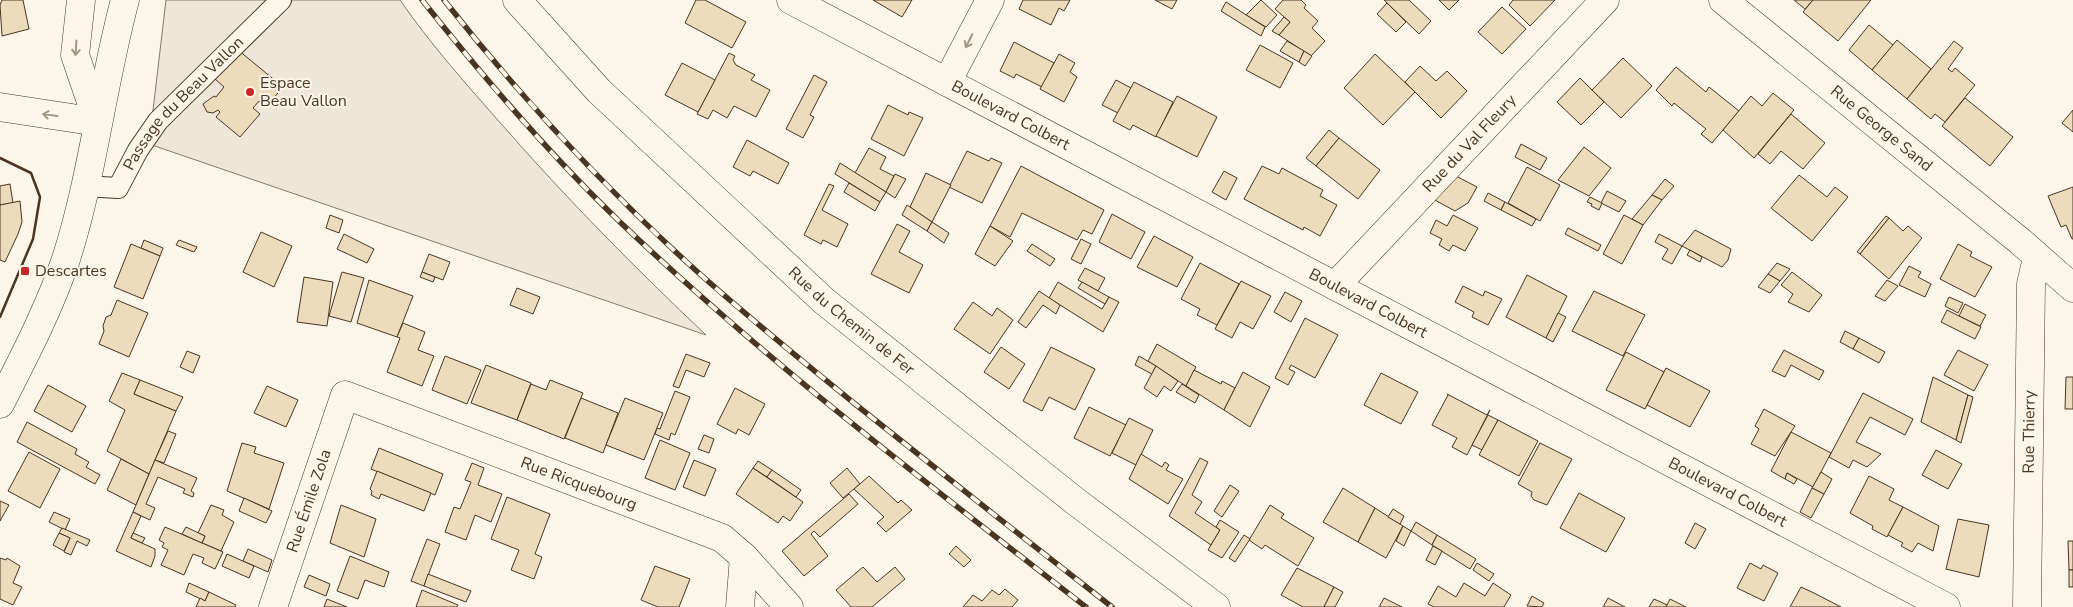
<svg xmlns="http://www.w3.org/2000/svg" width="2073" height="607" viewBox="0 0 2073 607" font-family="'Nunito Sans',sans-serif">
<style>
.green{fill:#ede6d9;stroke:#887966}
.building{fill:#ecdcbc;stroke:#4a3520}
.lines{fill:none;stroke-linecap:round;stroke-linejoin:round}
.pedestrian-casing{stroke:#4a3520;stroke-width:22}
.minor-casing{stroke:#4a3520;stroke-width:29}
.tertiary-casing{stroke:#4a3520;stroke-width:29}
.pedestrian{stroke:#fbf6e9;stroke-width:20}
.minor{stroke:#fbf6e9;stroke-width:28}
.tertiary{stroke:#fbf6e9;stroke-width:28}
.rail-casing{stroke:#4a3520;stroke-width:5.5}
.rail{stroke:#fbf6e9;stroke-width:4;stroke-dasharray:11;stroke-linecap:butt}
.wall{stroke:#4a3520;stroke-width:2.5}
.oneway{stroke:#a29684}
.poi-dot{fill:#c62828;stroke:#fbf6e9;stroke-width:2}
.labels{text-anchor:middle;dominant-baseline:central;stroke-width:4;stroke-linejoin:round;paint-order:stroke}
.poi-label{font-size:16px;fill:#4a3520;stroke:#fbf6e9;text-anchor:start}
.street-label{font-size:16px;fill:#4a3520;stroke:#fbf6e9}
</style>
<rect width="100%" height="100%" fill="#fbf6e9"/>
<path class="green" d="M166,0H400C431,45 467,85 503,126C567,199 635,268 706,335L149,144Z"/>
<g class="building">
<path d="M2,0H23L29,29L2,36L0,5Z"/>
<path d="M696,0H705L746,22L732,48L685,23Z"/>
<path d="M873,0H912L902,17Z"/>
<path d="M1023,0H1070L1064,11L1059,8L1051,25L1019,9Z"/>
<path d="M1155,0H1177L1172,9Z"/>
<path d="M1261,0L1277,15L1266,27L1246,15Z"/>
<path d="M1283,0H1301L1306,5L1304,8L1318,21L1312,28L1325,41L1311,56L1279,35L1290,22L1275,9Z"/>
<path d="M1384,0H1409L1431,21L1419,34Z"/>
<path d="M1439,0H1459L1449,10Z"/>
<path d="M1513,0H1555L1530,26L1509,5Z"/>
<path d="M1794,0H1813L1805,9Z"/>
<path d="M1813,0H1871L1838,41L1803,12Z"/>
<path d="M1226,2L1265,27L1261,36L1221,11Z"/>
<path d="M1387,3L1406,22L1396,32L1377,14Z"/>
<path d="M1502,7L1526,29L1502,54L1478,32Z"/>
<path d="M1284,17L1290,22L1279,35L1272,31Z"/>
<path d="M1869,25L1893,45L1872,70L1849,50Z"/>
<path d="M1897,40L1931,69L1907,99L1872,70Z"/>
<path d="M1287,41L1304,51L1299,62L1280,51Z"/>
<path d="M1954,41L1963,48L1948,69L1952,72L1955,68L1975,85L1945,122L1935,114L1931,119L1907,99Z"/>
<path d="M1014,42L1054,63L1042,87L1016,74L1014,78L1000,71Z"/>
<path d="M1260,45L1293,63L1280,88L1246,70Z"/>
<path d="M238,50L283,87L266,107L259,101L253,108L260,114L240,137L216,117L220,112L218,110L213,113L207,112L203,104L214,96L216,97L224,87L214,78Z"/>
<path d="M1304,51L1312,56L1305,66L1299,62Z"/>
<path d="M729,53L735,56L733,60L736,65L755,75L751,80L770,90L756,117L734,106L727,118L713,110L708,119L697,114Z"/>
<path d="M1059,54L1075,63L1070,72L1077,77L1064,102L1040,89Z"/>
<path d="M1375,54L1415,92L1383,125L1344,88Z"/>
<path d="M1623,58L1652,86L1621,118L1592,90Z"/>
<path d="M682,63L715,80L698,112L665,95Z"/>
<path d="M1420,66L1436,81L1447,71L1467,91L1441,118L1405,82Z"/>
<path d="M1676,67L1706,92L1709,87L1739,111L1712,143L1701,134L1706,129L1674,103L1672,106L1656,90Z"/>
<path d="M814,75L827,82L810,115L814,117L803,138L786,129Z"/>
<path d="M1580,78L1604,102L1581,125L1557,102Z"/>
<path d="M1116,80L1131,88L1118,113L1102,105Z"/>
<path d="M1134,82L1173,102L1156,137L1133,125L1130,130L1113,121Z"/>
<path d="M1773,93L1794,110L1754,158L1723,130L1751,96L1762,106Z"/>
<path d="M1177,96L1217,117L1197,157L1156,136Z"/>
<path d="M1965,98L2013,137L1990,166L1942,126Z"/>
<path d="M888,105L908,115L909,112L923,118L904,156L871,139Z"/>
<path d="M2073,110V132L2062,123Z"/>
<path d="M1791,114L1825,143L1803,169L1781,151L1770,164L1758,154Z"/>
<path d="M1329,130L1339,138L1316,166L1306,158Z"/>
<path d="M1339,138L1380,170L1358,199L1316,166Z"/>
<path d="M747,140L789,163L778,184L753,171L750,176L733,167Z"/>
<path d="M1521,144L1547,158L1540,170L1515,157Z"/>
<path d="M1584,147L1611,168L1589,196L1558,180Z"/>
<path d="M869,148L886,157L880,169L894,176L886,192L855,173Z"/>
<path d="M967,151L989,161L991,158L1002,163L982,203L949,187Z"/>
<path d="M840,163L886,192L880,202L835,174Z"/>
<path d="M1021,166L1104,210L1092,234L1083,230L1077,240L1022,213L1010,237L990,226Z"/>
<path d="M1262,166L1279,174L1282,168L1323,190L1320,196L1337,205L1320,236L1304,227L1303,230L1244,199Z"/>
<path d="M1527,167L1560,185L1540,221L1508,203Z"/>
<path d="M1224,171L1237,178L1226,200L1212,192Z"/>
<path d="M926,173L951,185L932,222L910,207Z"/>
<path d="M895,174L906,179L895,198L886,192Z"/>
<path d="M1799,175L1827,197L1835,187L1848,197L1812,241L1771,208Z"/>
<path d="M1456,176L1477,187L1468,203L1455,211L1433,199Z"/>
<path d="M1665,179L1674,186L1662,200L1652,195Z"/>
<path d="M849,183L880,202L875,211L844,192Z"/>
<path d="M10,184L13,203L0,205V186Z"/>
<path d="M829,184L834,186L822,210L848,224L837,247L823,240L821,244L804,235Z"/>
<path d="M2073,187V239H2072L2066,225L2061,227L2048,196Z"/>
<path d="M1607,191L1626,201L1619,212L1601,203Z"/>
<path d="M1488,193L1505,202L1501,210L1484,201Z"/>
<path d="M1652,195L1662,200L1643,225L1632,219Z"/>
<path d="M1590,197L1602,203L1599,210L1591,206L1592,204L1587,202Z"/>
<path d="M20,201L22,222L18,234L5,262L0,260V205Z"/>
<path d="M1505,202L1536,219L1532,226L1501,210Z"/>
<path d="M907,205L932,222L927,231L902,215Z"/>
<path d="M1112,214L1145,232L1131,259L1099,242Z"/>
<path d="M330,215L343,220L339,233L326,228Z"/>
<path d="M1453,215L1478,228L1465,251L1453,245L1449,251L1439,245L1442,239L1430,233L1436,220L1447,226Z"/>
<path d="M1624,215L1643,225L1622,264L1603,254Z"/>
<path d="M1886,216L1889,218L1860,254L1857,252Z"/>
<path d="M1889,218L1903,231L1908,226L1922,238L1889,279L1860,254Z"/>
<path d="M932,222L949,233L944,243L927,231Z"/>
<path d="M897,224L910,231L899,252L923,265L909,293L871,274Z"/>
<path d="M990,226L1013,241L995,266L975,254Z"/>
<path d="M1568,228L1601,245L1598,251L1565,234Z"/>
<path d="M1695,230L1731,249L1728,260L1722,267L1682,246Z"/>
<path d="M261,232L292,246L274,287L243,272Z"/>
<path d="M344,234L374,249L367,263L337,249Z"/>
<path d="M1659,234L1682,246L1672,264L1662,259L1668,249L1655,242Z"/>
<path d="M1154,236L1193,257L1177,287L1137,267Z"/>
<path d="M1081,239L1091,244L1081,264L1071,259Z"/>
<path d="M144,240L163,248L160,256L141,248Z"/>
<path d="M179,240L197,247L194,252L176,245Z"/>
<path d="M131,244L160,256L143,299L114,287Z"/>
<path d="M1032,244L1055,259L1050,266L1027,251Z"/>
<path d="M1958,244L1972,252L1970,256L1992,267L1975,297L1940,279Z"/>
<path d="M1690,250L1702,257L1700,262L1687,255Z"/>
<path d="M429,254L450,262L443,280L422,272Z"/>
<path d="M1200,263L1239,284L1217,325L1197,315L1200,309L1181,299Z"/>
<path d="M1777,263L1790,269L1780,281L1768,274Z"/>
<path d="M1909,266L1921,272L1918,277L1931,284L1925,297L1899,285Z"/>
<path d="M1085,268L1105,278L1098,291L1078,280Z"/>
<path d="M342,272L364,278L351,322L329,316Z"/>
<path d="M422,272L435,277L433,282L420,277Z"/>
<path d="M1792,272L1822,295L1809,312L1788,302L1793,294L1781,285Z"/>
<path d="M1768,274L1780,281L1770,293L1758,287Z"/>
<path d="M1527,275L1567,296L1546,338L1506,317Z"/>
<path d="M304,277L333,282L327,326L297,322Z"/>
<path d="M369,280L413,296L397,337L357,323Z"/>
<path d="M1887,280L1898,286L1885,301L1875,296Z"/>
<path d="M1241,281L1271,296L1253,329L1240,322L1232,338L1215,329Z"/>
<path d="M1058,282L1102,309L1109,297L1119,302L1103,332L1049,298Z"/>
<path d="M1082,282L1109,297L1105,304L1078,288Z"/>
<path d="M1463,286L1483,296L1485,291L1502,299L1488,325L1472,317L1474,312L1455,302Z"/>
<path d="M517,288L540,297L533,314L510,305Z"/>
<path d="M1039,291L1060,305L1056,314L1043,305L1026,328L1018,322Z"/>
<path d="M1594,291L1645,315L1623,356L1572,331Z"/>
<path d="M1285,292L1302,301L1291,322L1274,312Z"/>
<path d="M1949,297L1963,303L1958,313L1945,306Z"/>
<path d="M117,300L148,313L129,357L99,344L104,331L103,326L106,317L111,315Z"/>
<path d="M973,302L992,316L997,308L1013,320L990,354L954,329Z"/>
<path d="M1965,304L1986,315L1980,326L1959,316Z"/>
<path d="M1947,310L1981,327L1975,339L1941,322Z"/>
<path d="M1558,313L1566,317L1553,342L1546,338Z"/>
<path d="M1305,318L1338,335L1315,378L1291,365L1289,369L1295,372L1288,385L1275,378Z"/>
<path d="M403,323L425,332L418,350L434,356L422,386L387,372L400,338L397,337Z"/>
<path d="M1845,331L1859,338L1853,349L1840,342Z"/>
<path d="M1859,338L1885,352L1879,363L1853,349Z"/>
<path d="M1157,344L1196,367L1186,386L1148,361Z"/>
<path d="M1001,347L1025,364L1009,389L984,372Z"/>
<path d="M1051,347L1095,369L1075,410L1049,397L1042,411L1023,401Z"/>
<path d="M1784,350L1824,371L1819,380L1791,365L1785,377L1772,371Z"/>
<path d="M1958,350L1988,365L1974,391L1944,375Z"/>
<path d="M187,351L200,356L193,373L180,367Z"/>
<path d="M1626,352L1664,372L1645,409L1606,390Z"/>
<path d="M686,354L710,363L704,377L686,370L679,388L673,386Z"/>
<path d="M445,356L481,370L467,404L432,390Z"/>
<path d="M1139,356L1156,366L1152,374L1135,365Z"/>
<path d="M486,365L531,383L517,420L471,403Z"/>
<path d="M1156,366L1178,381L1171,391L1164,386L1157,397L1144,388Z"/>
<path d="M1666,368L1710,391L1690,427L1647,405Z"/>
<path d="M1194,370L1221,384L1222,381L1235,388L1224,410L1186,386Z"/>
<path d="M1243,372L1270,387L1250,427L1224,410Z"/>
<path d="M122,373L140,380L134,394L176,411L149,474L107,451L125,410L109,401Z"/>
<path d="M1381,373L1418,392L1401,424L1364,405Z"/>
<path d="M1933,377L1968,395L1956,440L1921,422Z"/>
<path d="M2066,377H2073V409H2065Z"/>
<path d="M140,380L183,397L176,411L134,394Z"/>
<path d="M550,380L583,393L564,439L517,420L531,384L546,390Z"/>
<path d="M1182,384L1199,395L1195,403L1176,392Z"/>
<path d="M48,385L86,406L72,432L34,411Z"/>
<path d="M267,386L298,400L286,427L254,413Z"/>
<path d="M735,388L765,404L749,435L738,429L736,434L717,424Z"/>
<path d="M675,391L690,397L675,435L671,433L669,440L655,434L657,428L660,429Z"/>
<path d="M1863,393L1913,419L1905,435L1870,417L1856,442L1881,454L1867,467L1853,460L1849,468L1829,457Z"/>
<path d="M1447,394L1487,415L1490,410L1467,455L1452,447L1457,438L1432,425L1448,395Z"/>
<path d="M1968,395L1973,397L1961,443L1956,440Z"/>
<path d="M581,398L618,413L603,453L565,438Z"/>
<path d="M625,398L663,413L644,460L606,445Z"/>
<path d="M1089,407L1126,425L1110,456L1074,438Z"/>
<path d="M1764,409L1795,426L1775,456L1751,444L1759,429L1755,426Z"/>
<path d="M1488,415L1498,420L1482,450L1472,445Z"/>
<path d="M1129,418L1153,430L1136,465L1112,453Z"/>
<path d="M1498,420L1538,441L1519,476L1479,455Z"/>
<path d="M27,422L77,449L75,454L89,462L86,467L100,475L95,484L17,442Z"/>
<path d="M168,431L176,434L164,463L155,460Z"/>
<path d="M1791,432L1831,453L1813,487L1787,473L1785,479L1771,471Z"/>
<path d="M704,435L714,439L709,453L698,449Z"/>
<path d="M660,440L690,453L675,490L645,478Z"/>
<path d="M242,443L256,447L254,453L284,463L269,509L227,491Z"/>
<path d="M1540,443L1572,459L1547,505L1534,500L1531,496L1532,492L1518,484Z"/>
<path d="M379,448L443,474L435,495L371,469Z"/>
<path d="M1936,450L1962,464L1948,489L1922,475Z"/>
<path d="M29,452L60,469L40,508L8,491Z"/>
<path d="M1141,454L1162,467L1165,462L1169,465L1166,470L1183,479L1168,504L1129,479Z"/>
<path d="M1200,458L1208,462L1192,495L1202,502L1195,513L1220,530L1211,545L1169,516Z"/>
<path d="M121,459L149,474L136,505L107,490Z"/>
<path d="M155,460L197,478L191,491L194,493L193,497L183,493L185,489L158,477L146,504L155,508L150,520L133,512Z"/>
<path d="M694,460L716,469L705,496L683,487Z"/>
<path d="M758,461L772,470L767,477L753,468Z"/>
<path d="M472,463L484,468L478,485L502,494L491,522L475,515L466,540L445,532L454,507L460,509L471,482L465,480Z"/>
<path d="M753,468L803,502L790,521L783,516L778,523L736,494Z"/>
<path d="M847,468L860,484L843,498L830,483Z"/>
<path d="M772,470L801,490L796,497L767,477Z"/>
<path d="M377,471L431,493L424,511L381,494L379,499L371,495L372,491L370,489Z"/>
<path d="M1821,472L1832,479L1824,494L1812,488Z"/>
<path d="M1787,473L1797,479L1794,484L1785,479Z"/>
<path d="M869,476L898,503L901,500L912,510L886,532L877,523L884,517L854,489Z"/>
<path d="M1869,476L1894,489L1889,500L1903,507L1887,537L1872,529L1873,526L1850,513Z"/>
<path d="M1230,485L1239,491L1222,517L1214,511Z"/>
<path d="M1343,488L1375,508L1358,542L1323,522Z"/>
<path d="M1812,488L1824,494L1811,518L1800,512Z"/>
<path d="M1579,493L1625,518L1606,552L1560,528Z"/>
<path d="M849,494L858,504L820,537L814,531L811,534L828,556L804,576L782,551Z"/>
<path d="M507,497L550,514L535,554L542,557L534,579L511,570L519,550L491,539Z"/>
<path d="M244,498L272,511L266,523L239,511Z"/>
<path d="M0,501L9,505L0,521Z"/>
<path d="M211,505L224,510L222,515L234,522L221,551L202,543L205,536L198,533Z"/>
<path d="M341,505L376,519L364,557L330,543Z"/>
<path d="M1270,505L1284,514L1281,518L1314,538L1298,566L1265,545L1262,549L1249,540Z"/>
<path d="M1903,507L1939,526L1933,551L1918,543L1912,552L1901,546L1903,543L1888,535Z"/>
<path d="M1375,508L1403,526L1386,558L1358,542Z"/>
<path d="M1393,509L1404,516L1400,524L1388,517Z"/>
<path d="M54,512L70,519L65,530L49,522Z"/>
<path d="M133,512L141,516L131,538L155,549V556L151,567L116,551Z"/>
<path d="M1958,519L1989,525L1979,577L1946,569Z"/>
<path d="M1220,520L1239,532L1222,558L1208,550L1220,530L1216,527Z"/>
<path d="M1416,522L1437,535L1432,545L1411,531Z"/>
<path d="M1695,523L1706,529L1695,549L1685,543Z"/>
<path d="M1403,526L1411,531L1404,546L1396,541Z"/>
<path d="M165,527L223,552L215,569L202,563L204,558L193,554L184,575L161,565L168,550L162,547L164,543L159,540Z"/>
<path d="M186,527L205,536L202,543L182,534Z"/>
<path d="M62,528L90,540L87,546L77,541L71,555L64,552L70,538L59,533Z"/>
<path d="M59,533L70,538L64,551L53,545Z"/>
<path d="M133,533L145,538L142,543L131,538Z"/>
<path d="M1244,535L1250,539L1235,562L1229,558Z"/>
<path d="M1437,535L1476,559L1470,569L1432,545Z"/>
<path d="M427,539L440,544L424,586L411,581Z"/>
<path d="M2068,541H2073V570H2069Z"/>
<path d="M956,546L971,560L964,567L949,554Z"/>
<path d="M1433,546L1442,551L1435,565L1426,560Z"/>
<path d="M248,549L272,560L268,572L243,561Z"/>
<path d="M227,554L254,566L249,578L222,566Z"/>
<path d="M350,556L389,572L384,587L365,580L358,599L337,591Z"/>
<path d="M0,558L6,560L7,558L20,566L13,583L22,587L13,605L0,599Z"/>
<path d="M1477,563L1494,574L1489,581L1473,570Z"/>
<path d="M1750,563L1761,569L1763,565L1778,573L1764,601L1737,588Z"/>
<path d="M655,566L690,579L679,607H658L641,600Z"/>
<path d="M863,567L877,582L895,567L905,579L872,607H851L836,590Z"/>
<path d="M1297,568L1334,587L1324,607H1303L1281,595Z"/>
<rect x="2069" y="570" width="4" height="17"/>
<path d="M428,574L471,591L466,602L424,586Z"/>
<path d="M309,575L330,584L326,596L304,587Z"/>
<path d="M189,583L209,592L205,601L186,592Z"/>
<path d="M1464,583L1485,596L1493,583L1511,595L1504,607H1434L1428,604L1438,586L1456,597Z"/>
<path d="M1334,587L1343,592L1335,607H1324Z"/>
<path d="M1801,587L1814,593L1841,607H1790Z"/>
<path d="M1005,589L1018,600L1012,607H963L973,595L982,601L992,590L999,595Z"/>
<path d="M422,590L458,605L457,607H416Z"/>
<path d="M209,592L236,605L235,607H196L200,598L205,601Z"/>
<path d="M1532,596L1544,603L1542,607L1527,606Z"/>
<path d="M1384,598L1402,607H1379Z"/>
<path d="M1608,598L1625,607H1603Z"/>
<path d="M327,599L347,607H324Z"/>
<path d="M1654,599L1667,605L1666,607H1649Z"/>
<path d="M1670,599L1686,607H1666Z"/>
</g>
<g class="lines">
<g class="pedestrian-casing">
<g id="pedestrian">
<path id="s1" d="M84,186L118,188L138,150L158,121L281,0"/>
</g>
</g>
<g class="minor-casing">
<g id="minor">
<path id="s2" d="M517,0L599,91L824,301L1075,501L1216,607"/>
<path id="s3" d="M791,0L1946,607"/>
<path id="s4" d="M1723,0L2021,242L2073,288"/>
<path d="M947,82L990,0"/>
<path d="M0,107L98,122L75,55L81,0"/>
<path id="s5" d="M1335,286L1605,0"/>
<path id="s6" d="M273,607L345,395L722,538L744,557L789,607"/>
<path d="M740,607L744,557"/>
<path id="s7" d="M2027,607L2031,284L2037,258"/>
</g>
</g>
<g class="tertiary-casing">
<path id="tertiary" d="M0,404C24,357 49,309 66,259C93,175 102,85 125,0"/>
</g>
<use href="#pedestrian" class="pedestrian"/>
<use href="#minor" class="minor"/>
<use href="#tertiary" class="tertiary"/>
<g class="rail-casing">
<g id="rail">
<path d="M422,0C484,78 549,154 621,223C767,362 928,484 1086,607"/>
<path d="M444,0C519,95 602,185 691,266C744,314 800,359 855,404C940,472 1026,540 1112,607"/>
</g>
</g>
<use href="#rail" class="rail"/>
<path class="wall" d="M0,158L31,173L40,197L33,239L0,317"/>
</g>
<defs><path id="oneway-shaft" d="M-6 0H5M1.5-3L5.5 0L1.5 3" fill="none" stroke-width="1.6" stroke-linecap="round" stroke-linejoin="round" transform="scale(1.25)"/></defs>
<g class="oneway">
<use href="#oneway-shaft" transform="translate(969 41) rotate(117)"/>
<use href="#oneway-shaft" transform="translate(76 48) rotate(93)"/>
<use href="#oneway-shaft" transform="translate(50 115) rotate(-172)"/>
</g>
<g class="poi-dot">
<circle cx="250" cy="92" r="5"/>
<rect x="20" y="266" width="10" height="10" rx="2.5"/>
</g>
<g class="labels">
<g class="poi-label">
<text x="260" y="83">Espace<tspan x="260" dy="18">Beau Vallon</tspan></text>
<text x="35" y="271">Descartes</text>
</g>
<g class="street-label">
<text stroke="none"><textPath href="#s1" startOffset="142">Passage du Beau Vallon</textPath></text>
<text stroke="none"><textPath href="#s3" startOffset="248">Boulevard Colbert</textPath></text>
<text stroke="none"><textPath href="#s4" startOffset="204">Rue George Sand</textPath></text>
<text stroke="none"><textPath href="#s5" startOffset="196">Rue du Val Fleury</textPath></text>
<text stroke="none"><textPath href="#s3" startOffset="652">Boulevard Colbert</textPath></text>
<text stroke="none"><textPath href="#s2" startOffset="464">Rue du Chemin de Fer</textPath></text>
<text stroke="none"><textPath href="#s7" startOffset="175">Rue Thierry</textPath></text>
<text stroke="none"><textPath href="#s6" startOffset="474">Rue Ricquebourg</textPath></text>
<text stroke="none"><textPath href="#s3" startOffset="1058">Boulevard Colbert</textPath></text>
<text stroke="none"><textPath href="#s6" startOffset="112">Rue Émile Zola</textPath></text>
</g>
</g>
</svg>
